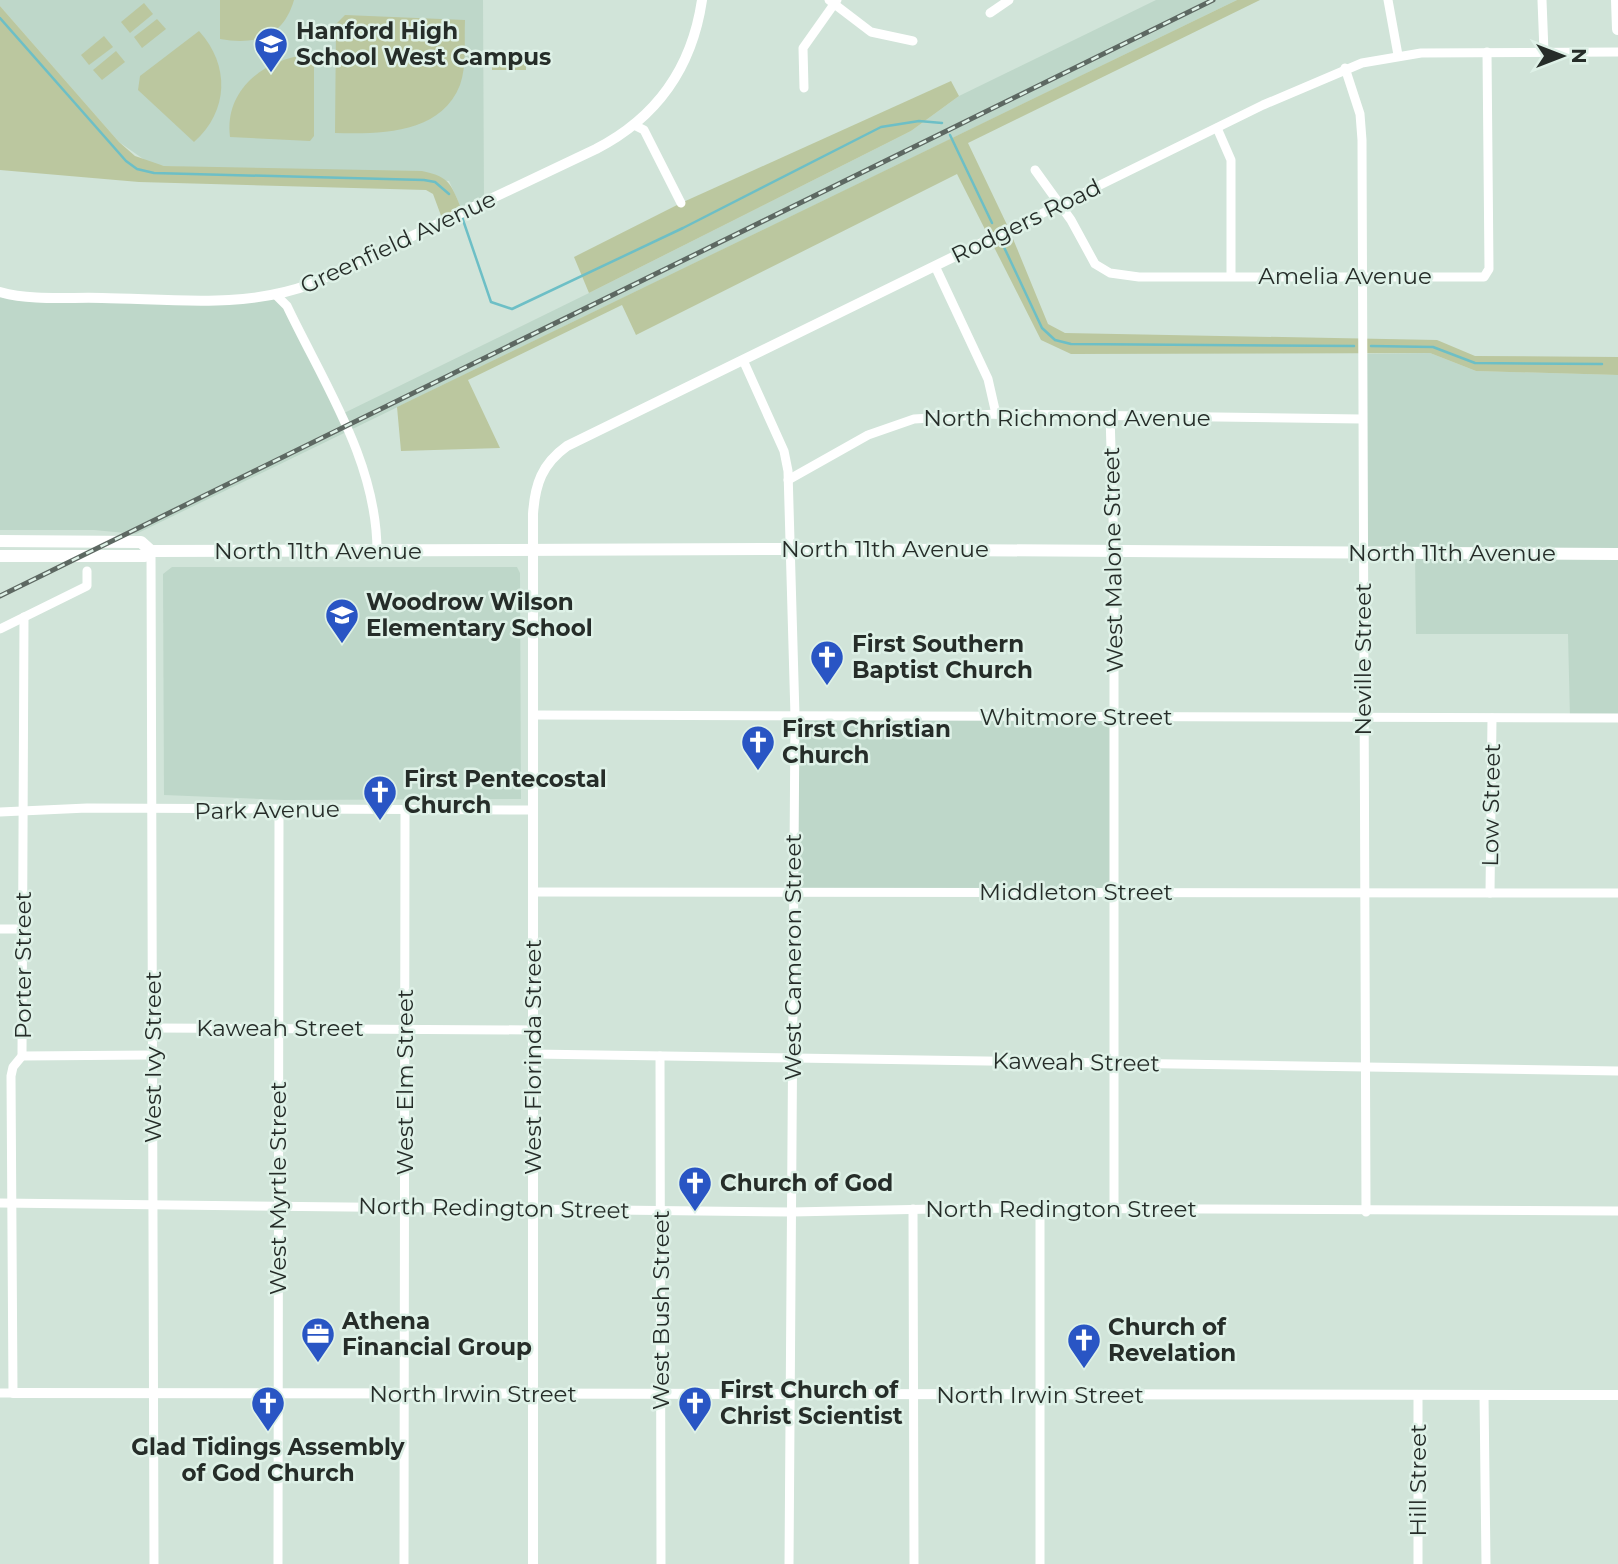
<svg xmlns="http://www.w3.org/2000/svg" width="1618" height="1564" viewBox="0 0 1618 1564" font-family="Montserrat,sans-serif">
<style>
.built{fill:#bed7c9}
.green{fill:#bbc79f}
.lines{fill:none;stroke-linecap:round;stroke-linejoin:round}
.stream{stroke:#6dbfc6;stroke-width:2.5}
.minor{stroke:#fff;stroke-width:9}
.tertiary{stroke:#fff;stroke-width:10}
.secondary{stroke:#fff;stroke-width:12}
.rail-casing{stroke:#5d6862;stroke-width:5}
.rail{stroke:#def1e7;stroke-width:2.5;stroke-dasharray:8;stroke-linecap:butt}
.labels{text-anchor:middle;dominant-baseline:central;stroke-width:5;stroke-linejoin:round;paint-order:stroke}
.poi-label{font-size:23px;font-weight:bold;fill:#262d29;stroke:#def1e7;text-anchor:start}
.street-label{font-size:23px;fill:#262d29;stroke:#def1e7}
</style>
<rect width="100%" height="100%" fill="#d1e4d9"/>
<g class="built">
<path d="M0,0H483L484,202L463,212L449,181L164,166L149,163L119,142L0,6Z"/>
<path d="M1156,0H1237L136,534L94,530H0V292L18,296H277L340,415L589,293L911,131L959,96Z"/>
<path d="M1430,353L1476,371L1618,375V718H1570L1568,634H1416L1415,553H1362L1361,354Z"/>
<path d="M172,567H517L520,573L521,799L284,800L164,795L163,574Z"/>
<path d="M795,716L1114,717V892H793Z"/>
</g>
<g class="green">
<path d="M220,0H294C283,38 255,45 220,39Z"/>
<path d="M1237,0H1260L968,143L1009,229L1048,324L1065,333L1437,340L1475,356L1618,357V375L1476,371L1430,353L1071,354L1041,340L957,174L636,335L622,305L468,380L500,448L401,451L397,407Z"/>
<path d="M144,3L153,14L130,33L121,22Z"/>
<path d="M0,6L119,142L135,156L164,166L422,171C452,177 451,186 463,212L443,221L433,194L426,190L139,182L0,170Z"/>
<path d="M345,15L465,20C464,40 467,66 460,85C440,135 379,134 335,133L336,24Z"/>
<path d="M157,19L166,29L142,48L134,37Z"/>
<path d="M199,31C230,65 229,111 194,142L138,90L140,76Z"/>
<path d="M104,36L113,47L89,65L81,55Z"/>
<path d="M116,51L125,62L102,80L93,70Z"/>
<path d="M305,55L314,56V136L310,141L230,137C224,91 263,60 305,55Z"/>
<rect x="492" y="56" width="34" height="14"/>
<path d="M951,81L959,96L911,131L589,293L574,257L681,203Z"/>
</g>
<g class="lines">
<g class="stream">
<path d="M0,18L126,161L137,169L154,173L424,180L435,182L449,194"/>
<path d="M950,135L992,223"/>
<path d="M462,217L491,302L512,309L683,228L881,127L919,121L942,123"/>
<path d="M1003,245L1042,328L1055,340L1071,344L1354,346"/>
<path d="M1371,346L1433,347L1475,363L1602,364"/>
</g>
<g class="minor">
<path d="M829,0L871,32L913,41"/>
<path d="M1388,0L1398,55"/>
<path d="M1542,0L1544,52"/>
<path d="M990,13L1009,0"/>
<path d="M1345,68L1360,114L1362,140L1366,1212"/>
<path d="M804,88L803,48L837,0"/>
<path d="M636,126L644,130L681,203"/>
<path d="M1217,128L1231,160V276"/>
<path d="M1035,170L1071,220L1095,264L1110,273L1139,277H1484L1489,269L1487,52"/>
<path d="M990,239L1263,105L1362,63L1421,53L1618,52"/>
<path d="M935,266L988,379L996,414"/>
<path d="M277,296L287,306C324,384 377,462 377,551"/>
<path d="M743,360L784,451L788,471L795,716L789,1564"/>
<path d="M1110,415L1114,550V1209"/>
<path d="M788,480L868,435L914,419L996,414L1361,419"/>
<path d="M151,551L154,1564"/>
<path d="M0,629L87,586V571"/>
<path d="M534,715L1618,718"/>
<path d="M0,812L87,808L533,810"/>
<path d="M533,892L1618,893"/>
<path d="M1490,893L1492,718"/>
<path d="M0,929H23"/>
<path d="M153,1028L533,1030"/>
<path d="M533,1054L1618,1071"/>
<path d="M22,1056L153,1055"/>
<path d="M660,1056L661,1564"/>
<path d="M0,1203L792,1212L981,1208L1618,1211"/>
<path d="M913,1209L914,1564"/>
<path d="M0,1393H13L11,1076L13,1067L22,1056L24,617"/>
<path d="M1484,1395L1486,1564"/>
<path d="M278,1564L279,811"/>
<path d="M404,1564L405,811"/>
<path d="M1040,1564V1209"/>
<path d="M1418,1564V1395"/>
</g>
<g class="tertiary">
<path d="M0,292C32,301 69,297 102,298C171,299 245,309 311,284L596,149C656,118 692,68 702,0"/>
<path d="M13,1393L1618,1395"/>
<path d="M533,1564V514C535,484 542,464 567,446L990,239"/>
</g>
<g class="secondary">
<path d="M1617,0L1618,29"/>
<path d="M0,541L141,542L151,551"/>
<path d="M0,556H145L151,551L790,549L1618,554"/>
</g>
<g class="rail-casing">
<path id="rail" d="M0,596L1213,0"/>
</g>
<use href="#rail" class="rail"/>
</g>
<defs>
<g id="school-pin" transform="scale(1.75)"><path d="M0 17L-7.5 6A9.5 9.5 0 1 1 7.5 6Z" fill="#2955c4" stroke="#def1e7"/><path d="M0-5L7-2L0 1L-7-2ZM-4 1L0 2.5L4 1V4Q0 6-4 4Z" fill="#fff"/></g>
<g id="church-pin" transform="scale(1.75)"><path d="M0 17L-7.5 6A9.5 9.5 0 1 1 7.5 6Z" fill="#2955c4" stroke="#def1e7"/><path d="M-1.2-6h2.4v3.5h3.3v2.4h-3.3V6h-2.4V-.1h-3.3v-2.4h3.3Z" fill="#fff"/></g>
<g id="office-pin" transform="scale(1.75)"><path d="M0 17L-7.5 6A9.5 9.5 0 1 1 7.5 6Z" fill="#2955c4" stroke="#def1e7"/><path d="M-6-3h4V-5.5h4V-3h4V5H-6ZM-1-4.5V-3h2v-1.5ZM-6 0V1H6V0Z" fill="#fff"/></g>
</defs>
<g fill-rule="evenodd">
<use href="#school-pin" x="271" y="44"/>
<use href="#school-pin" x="342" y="615"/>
<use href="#church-pin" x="827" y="657"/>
<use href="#church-pin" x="758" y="742"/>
<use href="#church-pin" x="380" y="792"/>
<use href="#church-pin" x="695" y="1183"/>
<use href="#office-pin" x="318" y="1334"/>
<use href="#church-pin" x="1084" y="1340"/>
<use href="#church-pin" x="268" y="1403"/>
<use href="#church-pin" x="695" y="1403"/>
</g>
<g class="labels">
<g class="poi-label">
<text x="296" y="31">Hanford High<tspan x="296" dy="26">School West Campus</tspan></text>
<text x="366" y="602">Woodrow Wilson<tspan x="366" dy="26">Elementary School</tspan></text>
<text x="852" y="644">First Southern<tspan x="852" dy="26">Baptist Church</tspan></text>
<text x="782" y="729">First Christian<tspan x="782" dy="26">Church</tspan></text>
<text x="404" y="779">First Pentecostal<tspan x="404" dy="26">Church</tspan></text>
<text x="720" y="1183">Church of God</text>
<text x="342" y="1321">Athena<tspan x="342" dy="26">Financial Group</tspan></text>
<text x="1108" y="1327">Church of<tspan x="1108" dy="26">Revelation</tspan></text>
<text x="720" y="1390">First Church of<tspan x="720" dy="26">Christ Scientist</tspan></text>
<text x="268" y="1447" text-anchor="middle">Glad Tidings Assembly<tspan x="268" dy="26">of God Church</tspan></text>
</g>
<g class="street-label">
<text transform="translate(1026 221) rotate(-26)">Rodgers Road</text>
<text transform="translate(398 242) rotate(-25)">Greenfield Avenue</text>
<text x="1345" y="276">Amelia Avenue</text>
<text x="1067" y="418">North Richmond Avenue</text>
<text x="885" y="549">North 11th Avenue</text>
<text x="318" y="551">North 11th Avenue</text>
<text x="1452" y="553">North 11th Avenue</text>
<text transform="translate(1113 560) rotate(-91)">West Malone Street</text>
<text transform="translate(1363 659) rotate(-90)">Neville Street</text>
<text x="1076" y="717">Whitmore Street</text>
<text transform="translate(1491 805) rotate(-89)">Low Street</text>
<text transform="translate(267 810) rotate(-1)">Park Avenue</text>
<text x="1076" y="892">Middleton Street</text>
<text transform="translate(793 957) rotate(-90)">West Cameron Street</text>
<text transform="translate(23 965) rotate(-90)">Porter Street</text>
<text x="280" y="1028">Kaweah Street</text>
<text transform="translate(153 1057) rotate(-90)">West Ivy Street</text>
<text transform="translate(533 1057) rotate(-90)">West Florinda Street</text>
<text transform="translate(1076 1062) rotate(1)">Kaweah Street</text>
<text transform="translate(405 1082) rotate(-90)">West Elm Street</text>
<text transform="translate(278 1188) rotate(-90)">West Myrtle Street</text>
<text transform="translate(494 1208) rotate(1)">North Redington Street</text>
<text x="1061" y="1209">North Redington Street</text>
<text transform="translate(661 1310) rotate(-90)">West Bush Street</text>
<text x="473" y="1394">North Irwin Street</text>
<text x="1040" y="1395">North Irwin Street</text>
<text transform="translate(1418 1480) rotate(-90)">Hill Street</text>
</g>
</g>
<g transform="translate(1562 56) rotate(90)" stroke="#def1e7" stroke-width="5" paint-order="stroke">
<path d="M0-5L12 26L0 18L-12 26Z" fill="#262d29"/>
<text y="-10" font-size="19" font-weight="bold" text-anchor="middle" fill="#262d29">N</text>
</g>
</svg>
